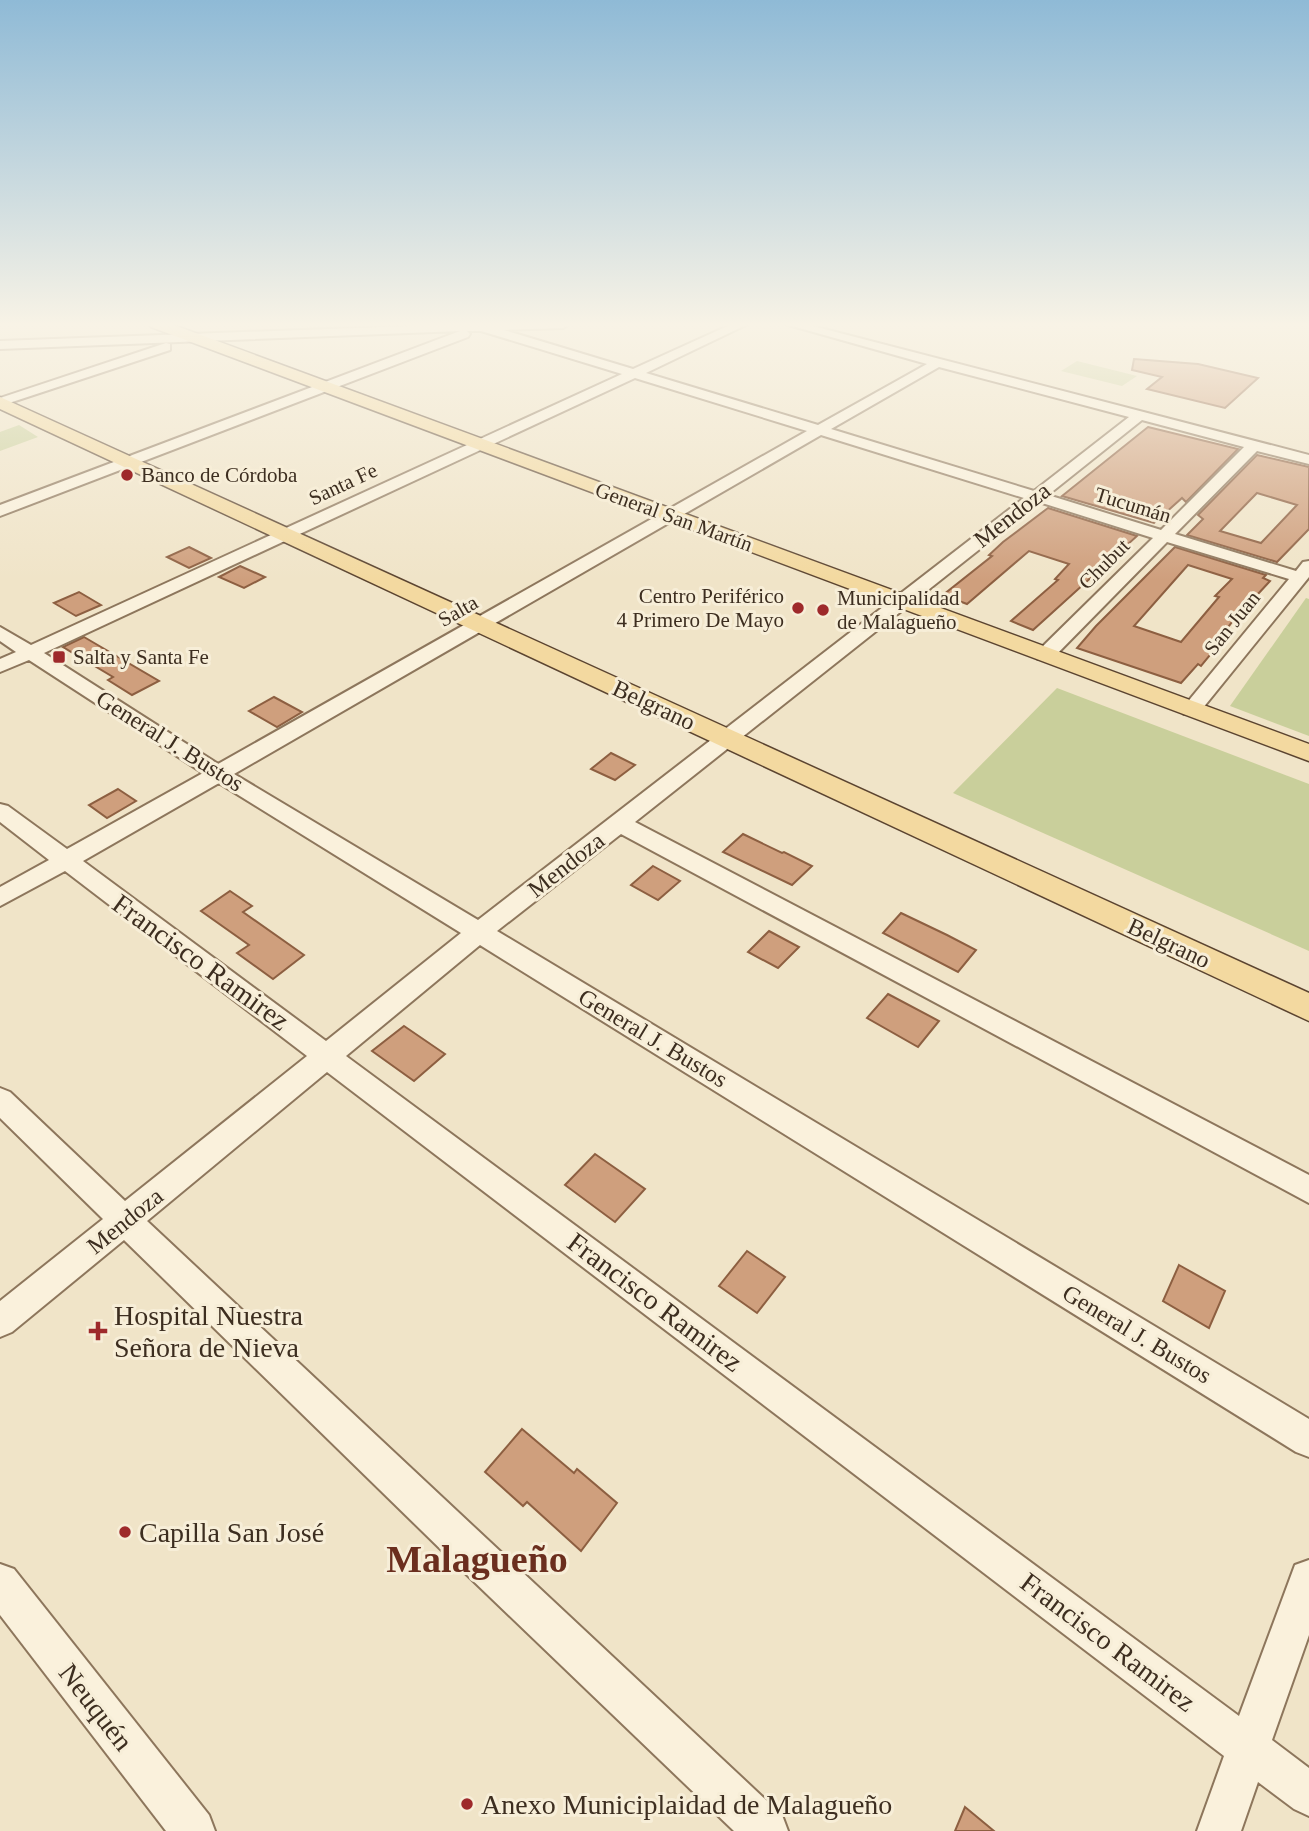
<svg xmlns="http://www.w3.org/2000/svg" width="1309" height="1831" viewBox="0 0 1309 1831" font-family="'Times New Roman',serif">
<style>
.green{fill:#c9cf9b}
.building{fill:#cf9f7d;stroke:#8d5f41;stroke-width:2;fill-rule:evenodd}
.lines{fill:none;stroke-linecap:round;stroke-linejoin:round}
.minor-casing{stroke:#8d765c;stroke-width:4}
.major-casing{stroke:#5b4430;stroke-width:3}
.minor{fill:#faf1dc;fill-rule:evenodd}
.major{fill:#f3d9a0;fill-rule:evenodd}
.poi-dot{fill:#9e2a2b;stroke:#f7eed8;stroke-width:2.5}
.labels{text-anchor:middle;dominant-baseline:central;stroke-width:6;stroke-linejoin:round;paint-order:stroke}
.far-poi-label{font-size:21px;fill:#3d2e20;stroke:#f7eed8;text-anchor:start}
.far-street-label{font-size:21px;fill:#3d2e20;stroke:#f7eed8}
.street-label{font-size:24px;fill:#3d2e20;stroke:#f7eed8}
.near-street-label{font-size:28px;fill:#3d2e20;stroke:#f7eed8}
.near-poi-label{font-size:28px;fill:#3d2e20;stroke:#f7eed8;text-anchor:start}
.near-district-label{font-size:38px;font-weight:bold;fill:#6b2e1e;stroke:#f7eed8}
</style>
<rect width="100%" height="100%" fill="#f0e4c8"/>
<g class="green">
<path d="M1077,361L1137,376L1122,386L1061,371Z"/>
<path d="M19,425L38,437L0,451V432Z"/>
<path d="M1306,598L1309,599V736L1230,706Z"/>
<path d="M1057,688L1309,784V951L953,793Z"/>
</g>
<g class="building">
<path d="M1134,359L1198,364L1258,378L1225,408L1147,389L1162,377L1132,370Z"/>
<path d="M1148,427L1238,449L1186,502L1182,498L1154,523L1062,496Z"/>
<path d="M1257,455L1309,467V529L1277,562L1187,535L1203,519L1198,515ZM1257,493L1297,505L1261,543L1220,531Z"/>
<path d="M1048,508L1137,536L1033,630L1011,621L1058,580L1055,579L1069,564L1029,551L967,604L943,595L992,556L989,555L1003,542Z"/>
<path d="M189,547L211,558L189,568L167,557Z"/>
<path d="M1175,547L1266,575L1263,578L1270,581L1232,622L1221,637L1224,638L1201,666L1198,664L1181,683L1077,648L1096,626ZM1188,565L1232,579L1215,596L1219,597L1181,642L1134,626Z"/>
<path d="M240,566L265,577L244,588L219,577Z"/>
<path d="M79,592L101,605L76,616L54,603Z"/>
<path d="M84,637L159,681L132,695L108,680L113,677L63,647Z"/>
<path d="M274,697L302,712L277,727L249,711Z"/>
<path d="M611,753L635,765L615,780L591,769Z"/>
<path d="M118,789L136,801L107,818L89,805Z"/>
<path d="M743,834L782,853L784,852L812,866L792,885L723,852Z"/>
<path d="M653,866L680,881L658,900L631,885Z"/>
<path d="M230,891L252,906L243,912L304,955L273,979L237,953L249,945L201,911Z"/>
<path d="M901,913L947,935L976,950L958,972L883,933Z"/>
<path d="M769,931L799,947L778,968L748,952Z"/>
<path d="M888,994L939,1021L918,1047L867,1018Z"/>
<path d="M404,1026L445,1054L414,1081L372,1051Z"/>
<path d="M595,1154L645,1189L615,1222L565,1185Z"/>
<path d="M747,1251L785,1277L757,1313L719,1286Z"/>
<path d="M1179,1265L1225,1291L1209,1328L1163,1301Z"/>
<path d="M522,1429L574,1473L577,1469L617,1503L581,1551L527,1502L523,1506L485,1472Z"/>
<path d="M965,1807L994,1831H955Z"/>
</g>
<g class="lines">
<g class="minor-casing">
<g id="minor">
<path d="M464,324H569L563,328L504,330L633,369L732,324H748L646,373L818,425L927,364L785,324H805L1309,455V464L1257,451L1175,534L1296,571L1303,562L1309,561V577L1198,714H1184L1181,710L1289,579L1167,542L1052,659H1038L1036,655L1038,651L1153,538L1039,502L635,822L1309,1175V1203L621,834L497,931L1309,1419V1457L1296,1452L480,945L346,1056L1239,1716L1295,1565L1309,1560V1635L1272,1740L1309,1768V1816L1294,1809L1258,1782L1241,1831H1197L1224,1756L327,1072L147,1221L782,1815L788,1831H734L464,1572L124,1240L12,1332L0,1337V1301L103,1219L0,1118V1088L10,1092L125,1201L307,1056L65,871L0,906V887L49,860L0,822V804L8,806L67,849L203,773L29,660L0,672V659L16,652L0,641V627L31,645L622,374L481,331H467L470,334L468,337L0,516V505L460,331L0,349V341ZM939,367L1129,417L1034,491L831,429ZM635,378L807,431L218,764L44,653ZM1142,420L1244,447L1161,530L1048,495ZM821,435L1024,498L478,920L234,774ZM219,783L461,933L326,1041L83,861Z"/>
<path d="M166,343L170,344V350L0,406V398Z"/>
<path d="M0,1564L14,1569L209,1815L215,1831H166L0,1615Z"/>
</g>
</g>
<g class="major-casing">
<g id="major">
<path d="M148,324H171L1309,744V761L151,327Z"/>
<path d="M0,397L1309,993V1021L0,409Z"/>
</g>
</g>
<use href="#minor" class="minor"/>
<use href="#major" class="major"/>
</g>
<linearGradient id="sky" x2="0" y2="1"><stop stop-color="#8fbad6"/><stop offset="0.56" stop-color="#f8f3e6"/><stop offset="1" stop-color="#f8f3e6" stop-opacity="0"/></linearGradient>
<rect width="1309" height="580" fill="url(#sky)"/>
<g class="poi-dot">
<circle cx="127" cy="475" r="7"/>
<circle cx="798" cy="608" r="7"/>
<circle cx="823" cy="610" r="7"/>
<rect x="52" y="650" width="14" height="14" rx="3.5"/>
<path d="M94.5 1320.5h7v7h7v7h-7v7h-7v-7h-7v-7h7z"/>
<circle cx="125" cy="1532" r="7"/>
<circle cx="467" cy="1804" r="7"/>
</g>
<g class="labels">
<g class="far-poi-label">
<text x="141" y="475">Banco de Córdoba</text>
<text x="784" y="596" text-anchor="end">Centro Periférico<tspan x="784" dy="24">4 Primero De Mayo</tspan></text>
<text x="837" y="598">Municipalidad<tspan x="837" dy="24">de Malagueño</tspan></text>
<text x="73" y="657">Salta y Santa Fe</text>
</g>
<g class="far-street-label">
<text transform="translate(343 484) rotate(-25)">Santa Fe</text>
<text transform="translate(1133 505) rotate(17)">Tucumán</text>
<text transform="translate(674 517) rotate(20)">General San Martín</text>
<text transform="translate(1104 564) rotate(-45)">Chubut</text>
<text transform="translate(458 611) rotate(-30)">Salta</text>
<text transform="translate(1232 623) rotate(-51)">San Juan</text>
</g>
<g class="street-label">
<text transform="translate(1012 515) rotate(-38)">Mendoza</text>
<text transform="translate(654 705) rotate(25)">Belgrano</text>
<text transform="translate(170 741) rotate(32)">General J. Bustos</text>
<text transform="translate(566 865) rotate(-38)">Mendoza</text>
<text transform="translate(1169 943) rotate(25)">Belgrano</text>
<text transform="translate(653 1038) rotate(31)">General J. Bustos</text>
<text transform="translate(125 1221) rotate(-39)">Mendoza</text>
<text transform="translate(1137 1334) rotate(31)">General J. Bustos</text>
</g>
<g class="near-street-label">
<text transform="translate(201 962) rotate(36)">Francisco Ramirez</text>
<text transform="translate(655 1302) rotate(37)">Francisco Ramirez</text>
<text transform="translate(1108 1642) rotate(37)">Francisco Ramirez</text>
<text transform="translate(96 1707) rotate(52)">Neuquén</text>
</g>
<g class="near-poi-label">
<text x="114" y="1315">Hospital Nuestra<tspan x="114" dy="32">Señora de Nieva</tspan></text>
<text x="139" y="1532">Capilla San José</text>
<text x="481" y="1804">Anexo Municiplaidad de Malagueño</text>
</g>
<g class="near-district-label">
<text x="477" y="1559">Malagueño</text>
</g>
</g>
</svg>
